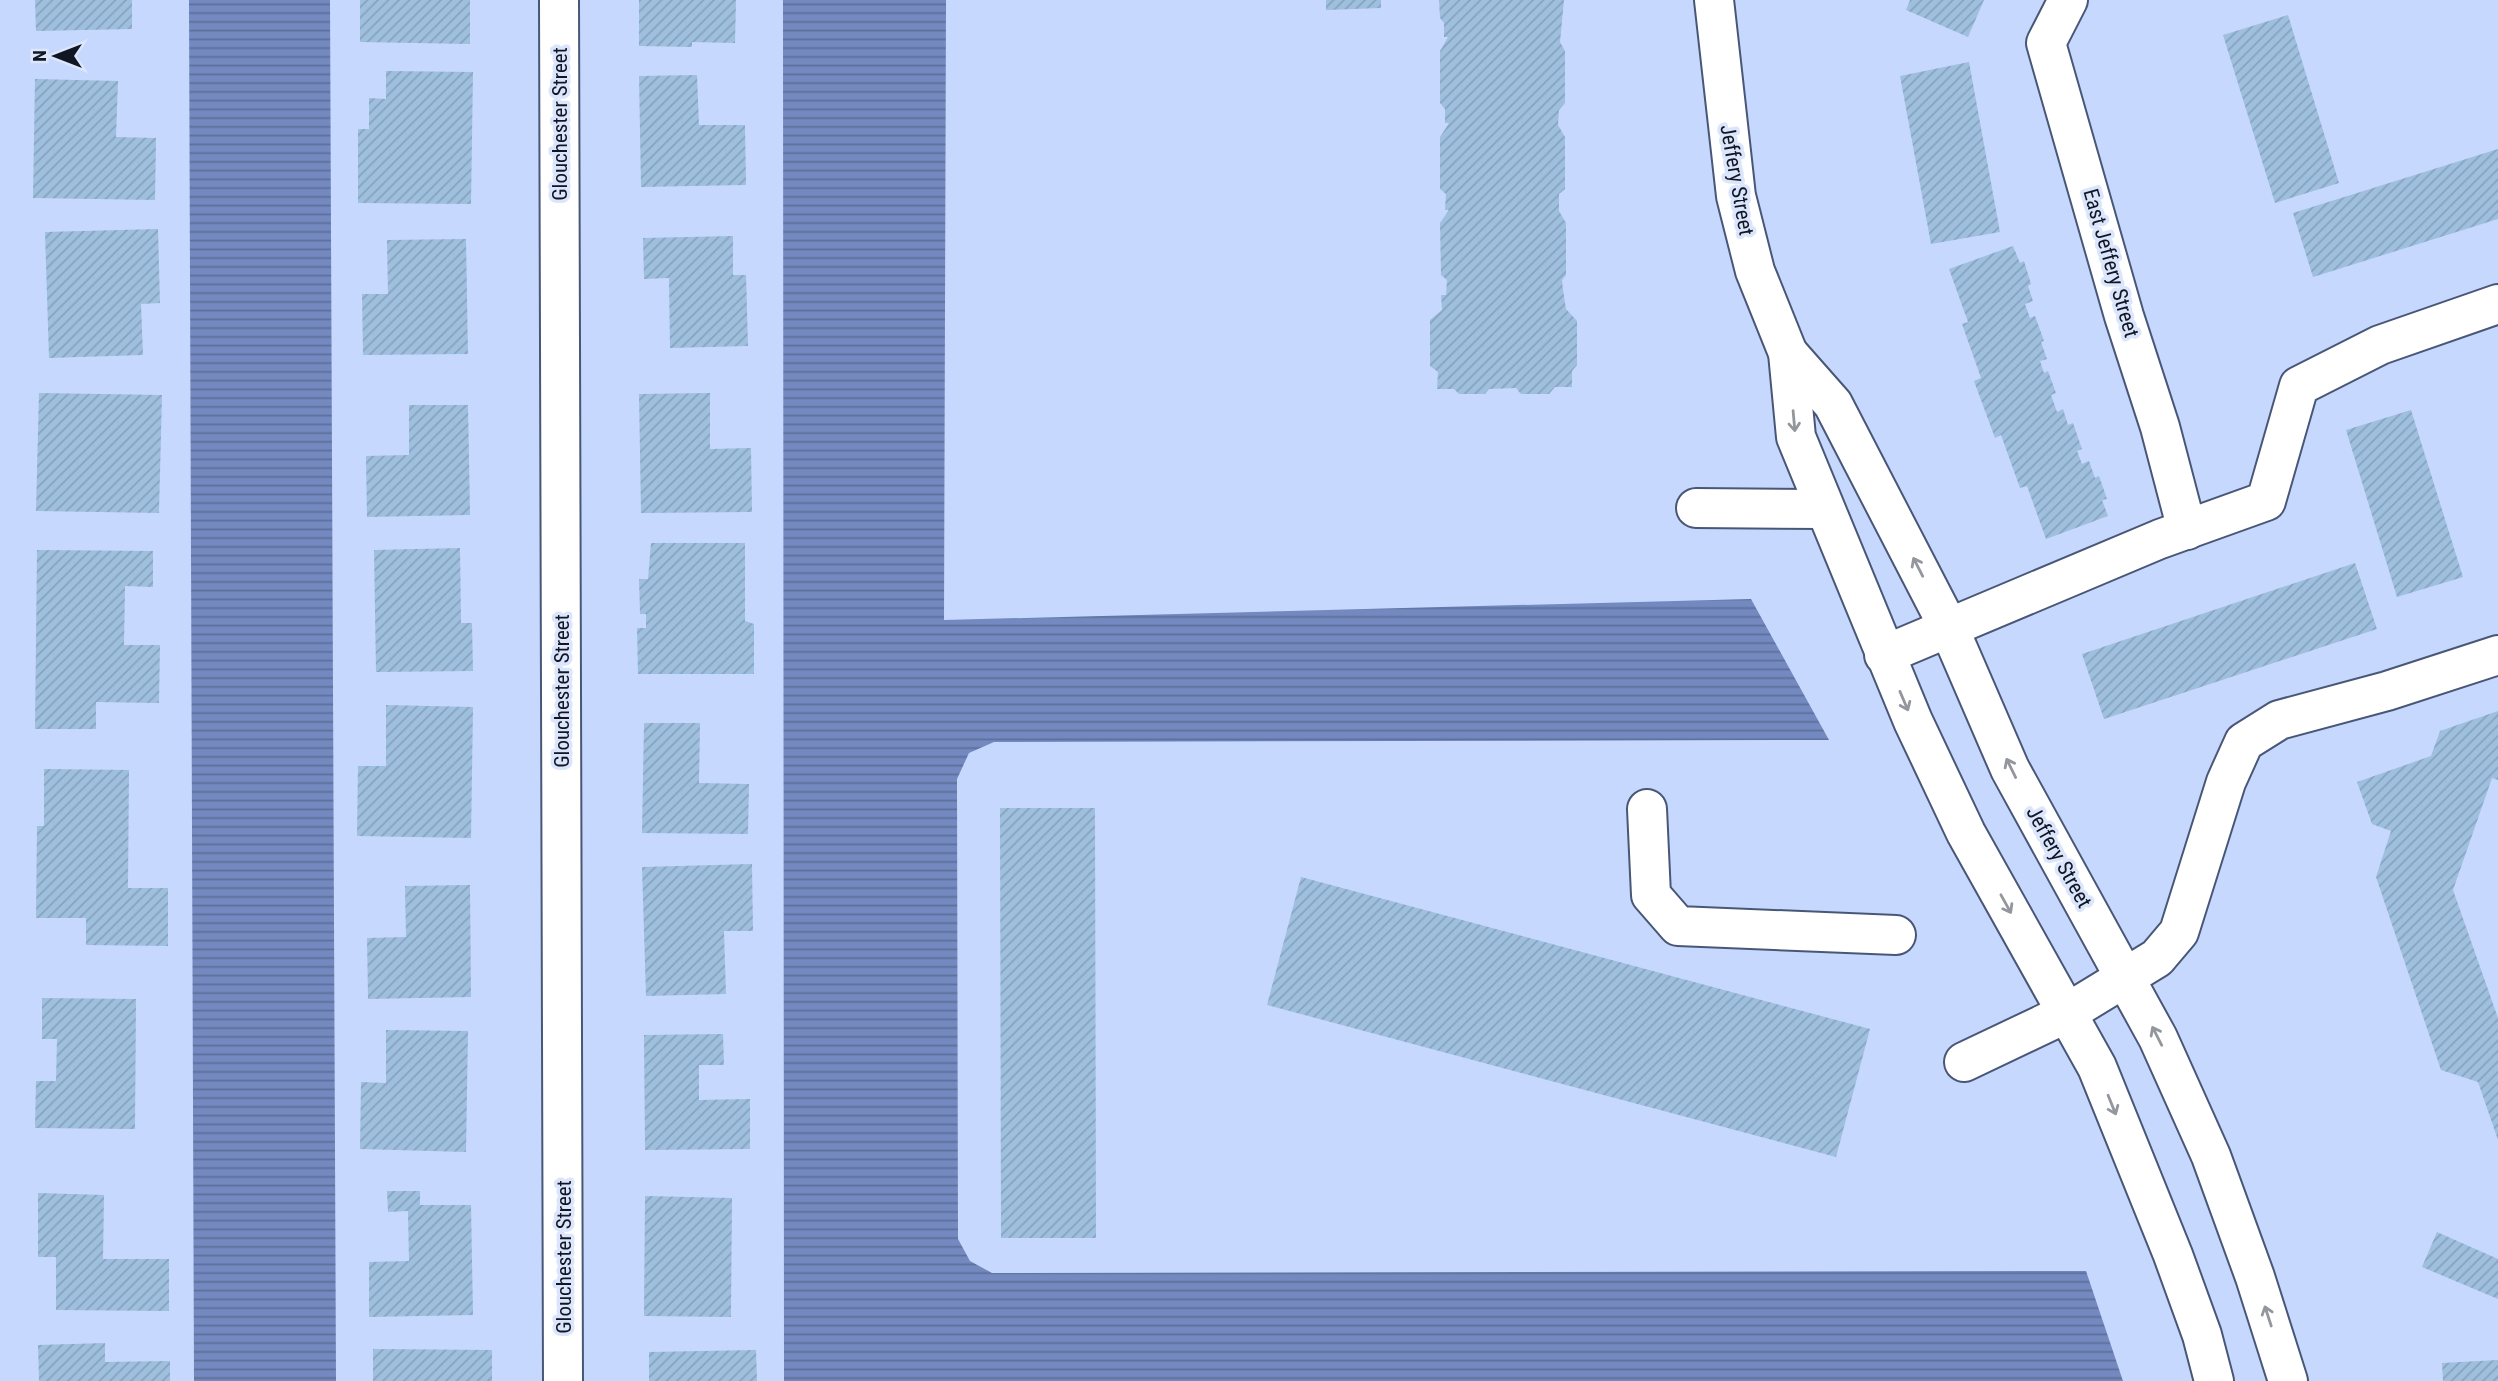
<svg xmlns="http://www.w3.org/2000/svg" width="2498" height="1381" viewBox="0 0 2498 1381" font-family="'Roboto Condensed',sans-serif">
<style>
.water{fill:url(#water-rules)}
.building{fill:url(#building-hatch)}
.lines{fill:none;stroke-linecap:round;stroke-linejoin:round}
.minor-casing{stroke:#495777;stroke-width:42}
.minor{stroke:#fff;stroke-width:38}
.oneway{stroke:#93969c}
.labels{text-anchor:middle;dominant-baseline:central;stroke-width:7;stroke-linejoin:round;paint-order:stroke}
.street-label{font-size:21px;fill:#101623;stroke:#dbe5fc}
</style>
<defs>
<pattern id="water-rules" width="6" height="5" patternUnits="userSpaceOnUse" patternTransform="scale(1.75)"><rect width="6" height="5" fill="#7389bf"/><path d="M0 2.5h6" fill="none" stroke="#5d6f9b"/></pattern>
<pattern id="building-hatch" width="6" height="6" patternUnits="userSpaceOnUse" patternTransform="scale(1.75)"><rect width="6" height="6" fill="#9ebfdd"/><path d="M-1 1l2-2M0 6l6-6M5 7l2-2" fill="none" stroke="#87a3bd"/></pattern>
</defs>
<rect width="100%" height="100%" fill="#c7d8fe"/>
<g class="water">
<path d="M189,0H330L336,1381H194Z"/>
<path d="M783,0H946L944,620L1751,599L1829,740L994,742L969,753L957,779L958,1239L970,1261L992,1273L2086,1271L2123,1381H784Z"/>
</g>
<g class="building">
<path d="M35,0H132V29L36,31Z"/>
<path d="M360,0H470V44L360,42Z"/>
<path d="M639,0H736L735,43L692,42V47L639,46Z"/>
<path d="M1326,0H1381V8L1326,10Z"/>
<path d="M1439,0H1564L1560,42L1565,51V103L1559,110L1558,125L1565,137V189L1559,194V211L1566,223V275L1562,280L1563,290L1566,309L1577,321V365L1572,371V387H1555L1549,394H1521L1516,388L1489,389L1485,394H1459L1454,389H1437L1438,372L1430,366V320L1442,310L1441,295H1446L1447,280L1441,275L1440,223L1449,210H1445L1446,194L1440,189V137L1449,123H1445V109L1440,103V51L1448,37H1444V23L1440,18Z"/>
<path d="M1910,0H1984L1968,37L1906,10Z"/>
<path d="M2288,15L2339,183L2275,203L2223,35Z"/>
<path d="M1969,62L2000,232L1931,244L1900,76Z"/>
<path d="M386,71L473,72L471,204L358,203V129H369V98L386,99Z"/>
<path d="M697,75L699,125H745L746,185L641,187L639,76Z"/>
<path d="M35,79L118,81L116,137L156,138L155,200L33,198Z"/>
<path d="M2498,149V219L2313,277L2293,213Z"/>
<path d="M158,229L160,303L141,304L143,355L49,358L45,232Z"/>
<path d="M733,236V275H746L748,346L670,348L669,278L644,279L643,238Z"/>
<path d="M466,239L468,354L363,355L362,294H388L387,240Z"/>
<path d="M2013,246L2020,263L2024,261L2031,284L2028,286L2033,301L2025,304L2030,318L2035,316L2044,341L2041,342L2047,359L2040,361L2044,373L2048,371L2056,393L2051,395L2057,412L2063,409L2068,425L2073,423L2082,449L2077,451L2082,464L2089,461L2095,478L2099,476L2107,499L2102,500L2108,516L2046,539L2027,486L2020,488L2001,435L1995,438L1974,381L1981,378L1962,324L1968,322L1949,269Z"/>
<path d="M39,393L162,395L159,513L36,511Z"/>
<path d="M710,393V449L751,448L752,512L641,513L639,394Z"/>
<path d="M409,405H468L470,515L367,517L366,456L409,455Z"/>
<path d="M2411,410L2463,577L2397,597L2346,430Z"/>
<path d="M651,543H745V621L754,624V674H638L637,628H646V614H640L639,579H648Z"/>
<path d="M460,548L461,623H472L473,671L376,672L374,550Z"/>
<path d="M37,550L153,551V587L125,586L124,645H160L159,703L96,702V729H35Z"/>
<path d="M2355,563L2377,629L2104,719L2082,654Z"/>
<path d="M386,705L473,707L471,838L357,836L358,766H386Z"/>
<path d="M2498,711V780L2492,778L2453,890L2498,1018V1140L2478,1082L2441,1070L2376,877L2391,831L2372,824L2357,782L2431,756L2440,731Z"/>
<path d="M644,723H700L699,783L749,784L748,834L642,833Z"/>
<path d="M44,769L129,770L128,888H168V946L86,945V918H36L37,826H44Z"/>
<path d="M1000,808H1095L1096,1238H1001Z"/>
<path d="M752,864L753,931H724L726,994L646,996L642,867Z"/>
<path d="M1301,877L1870,1029L1836,1157L1267,1005Z"/>
<path d="M470,885L471,997L368,999L367,938L406,937L405,886Z"/>
<path d="M42,998L136,999L135,1129L35,1128L36,1081H56L57,1039H42Z"/>
<path d="M386,1030L468,1031L466,1152L360,1149L361,1082L386,1083Z"/>
<path d="M723,1034L724,1065H699V1100L750,1099V1149L645,1150L644,1035Z"/>
<path d="M387,1191H420V1205H471L473,1315L369,1317V1262L409,1261L408,1211L388,1212Z"/>
<path d="M38,1193L104,1195L103,1259H169V1311L56,1310V1257H38Z"/>
<path d="M645,1196L732,1198L731,1317L644,1316Z"/>
<path d="M2437,1232L2498,1259V1299L2422,1267Z"/>
<path d="M105,1343V1362L170,1361V1381H39L38,1345Z"/>
<path d="M373,1349L492,1350V1381H373Z"/>
<path d="M756,1350L757,1381H649V1352Z"/>
<path d="M2498,1360V1381H2443L2442,1363Z"/>
</g>
<g class="lines">
<g class="minor-casing">
<g id="minor">
<path d="M559,0L563,1381"/>
<path d="M1714,0L1736,196L1755,271L1788,353L1796,437L1913,721L1966,833L2097,1067L2173,1255L2202,1335L2214,1381"/>
<path d="M2068,0L2046,43L2124,316L2160,427L2187,530"/>
<path d="M1788,353L1833,404L1949,628L2010,769L2158,1038L2211,1156L2255,1277L2288,1381"/>
<path d="M1696,508L1824,509"/>
<path d="M1884,655L2160,539L2266,501L2299,386L2380,345L2498,304"/>
<path d="M1647,809L1651,895L1678,926L1896,935"/>
<path d="M1964,1062L2067,1013L2157,958L2179,932L2226,782L2244,742L2279,720L2387,691L2498,655"/>
</g>
</g>
<use href="#minor" class="minor"/>
</g>
<defs><path id="oneway-shaft" d="M-6 0H5M1.5-3L5.5 0L1.5 3" fill="none" stroke-width="1.6" stroke-linecap="round" stroke-linejoin="round" transform="scale(1.75)"/></defs>
<g class="oneway">
<use href="#oneway-shaft" transform="translate(1794 421) rotate(85)"/>
<use href="#oneway-shaft" transform="translate(1918 567) rotate(-117)"/>
<use href="#oneway-shaft" transform="translate(1904 701) rotate(67)"/>
<use href="#oneway-shaft" transform="translate(2011 768) rotate(-116)"/>
<use href="#oneway-shaft" transform="translate(2006 904) rotate(61)"/>
<use href="#oneway-shaft" transform="translate(2157 1036) rotate(-117)"/>
<use href="#oneway-shaft" transform="translate(2112 1105) rotate(68)"/>
<use href="#oneway-shaft" transform="translate(2268 1316) rotate(-108)"/>
</g>
<g class="labels">
<g class="street-label">
<text transform="translate(560 124) rotate(-90)">Glouchester Street</text>
<text transform="translate(1737 180) rotate(80)">Jeffery Street</text>
<text transform="translate(2111 263) rotate(74)">East Jeffery Street</text>
<text transform="translate(562 691) rotate(-90)">Glouchester Street</text>
<text transform="translate(2059 857) rotate(61)">Jeffery Street</text>
<text transform="translate(564 1257) rotate(-90)">Glouchester Street</text>
</g>
</g>
<g transform="translate(56 56) rotate(270)" stroke="#dbe5fc" stroke-width="5" paint-order="stroke">
<path d="M0-5L12 26L0 18L-12 26Z" fill="#101623"/>
<text y="-10" font-size="19" font-weight="bold" text-anchor="middle" fill="#101623">N</text>
</g>
</svg>
